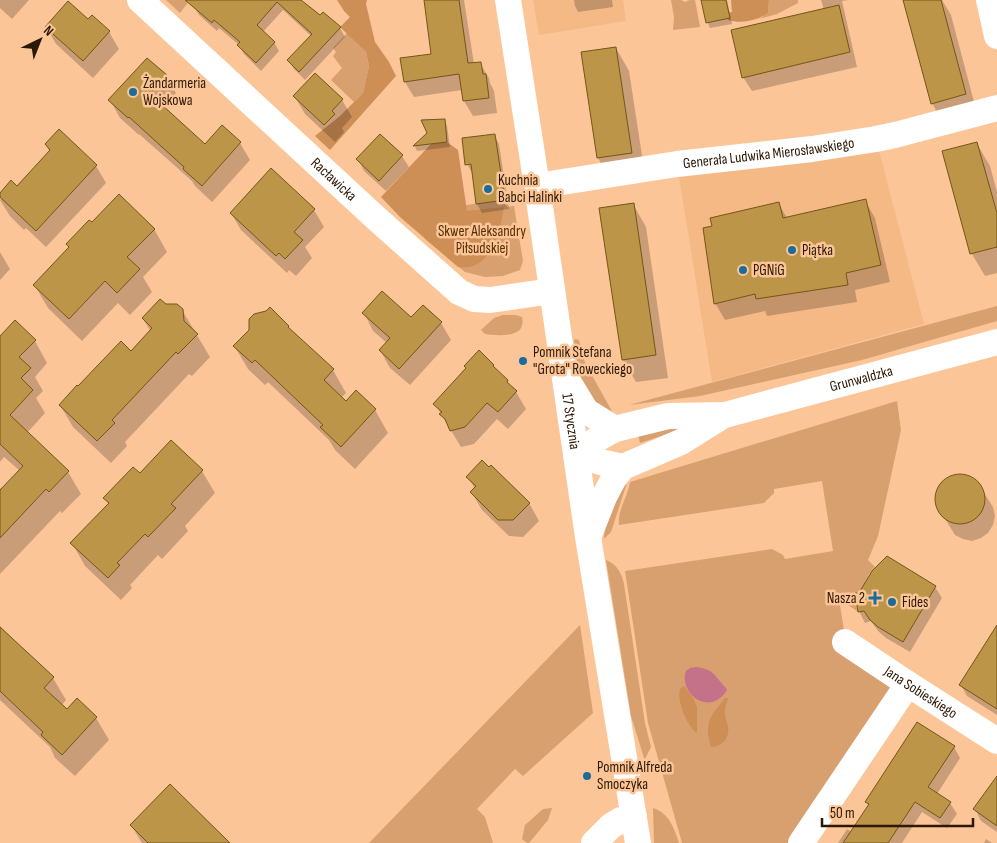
<svg xmlns="http://www.w3.org/2000/svg" width="997" height="843" viewBox="0 0 997 843" font-family="'Sofia Sans Condensed',sans-serif">
<style>
.built{fill:#f4b985}
.green{fill:#d8a06f}
.forest{fill:#cd8f56}
.water{fill:#c4728a}
.shadow{fill:#0003}
.building{fill:#bc9549;stroke:#745617}
.lines{fill:none;stroke-linecap:round;stroke-linejoin:round}
.minor{stroke:#fff;stroke-width:26}
.poi-dot{fill:#1c6b9d;stroke:#fbc597;stroke-width:2}
.labels{text-anchor:middle;dominant-baseline:central;stroke-width:5;stroke-linejoin:round;paint-order:stroke}
.poi-label{font-size:15px;fill:#2b1805;stroke:#fbc597;text-anchor:start}
.street-label{font-size:15px;fill:#2b1805;stroke:#fbc597}
.park-label{font-size:15px;fill:#572e00;stroke:#fbc597}
</style>
<rect width="100%" height="100%" fill="#fbc597"/>
<g class="built">
<path d="M533,0H623L626,21L539,35Z"/>
<path d="M876,139L924,324L712,382L677,164Z"/>
</g>
<g class="green">
<path d="M166,0H190L180,13Z"/>
<path d="M671,0H681L685,2L690,0H695L700,27L673,30L674,17Z"/>
<path d="M769,0H798V3L777,14L759,19L768,13Z"/>
<path d="M347,33L366,52L369,66L363,93L354,102L331,80L342,68L333,56L336,52L333,48Z"/>
<path d="M505,200L507,207L514,206L523,261L520,270L503,276L485,277L465,272L424,238L466,205Z"/>
<path d="M997,306V321L862,360L700,396L629,405Z"/>
<path d="M503,315H516L522,317C527,338 499,336 485,334L481,330L494,318Z"/>
<path d="M575,339L579,340L585,363L613,413L594,403L580,381L574,340Z"/>
<path d="M897,401L901,430L878,536L868,560L875,567C868,574 864,582 863,592L855,593L857,611L839,599L846,642L908,684L801,843H682L648,723L625,571L772,549L783,555L785,559L833,551L822,481L774,489V493L764,503L619,525C617,511 628,496 630,482Z"/>
<path d="M706,421L640,443L638,434Z"/>
<path d="M627,483L611,532L605,538H604L607,508Z"/>
<path d="M606,560C617,564 622,574 624,584L645,723L651,747L645,759L644,758L631,716Z"/>
<path d="M580,625L593,713L523,776L515,769L477,809L485,817L493,843H369Z"/>
<path d="M552,808L548,820L529,843H527L522,839L525,825L543,809Z"/>
<path d="M653,808C669,813 674,828 679,843H654Z"/>
</g>
<g class="forest">
<path d="M337,0H367L366,4L375,42L389,62L396,76L330,150L315,136L340,116L363,93L369,66L366,52L340,27L350,17L344,11Z"/>
<path d="M731,0H769L768,13C757,21 741,24 728,20L726,17V13L732,12Z"/>
<path d="M447,142L458,150L467,211L504,207C500,232 491,272 458,267L400,217L381,197L431,144Z"/>
<path d="M684,686L694,699L697,707V733C687,727 676,699 680,689Z"/>
<path d="M725,698H728C727,703 724,709 725,714C725,718 727,722 728,726C730,737 723,747 711,747C704,722 710,717 725,698Z"/>
</g>
<path class="water" d="M696,667C716,670 714,676 726,688L727,690C710,718 678,693 686,671L690,668Z"/>
<g class="shadow">
<path d="M0,0H29L12,19L0,8Z"/>
<path d="M196,0H298L320,17L340,28L345,37L305,80L294,69L289,61L311,36L283,10L263,32L274,42L279,51L261,71L244,54L239,45L219,28L217,31L199,15L194,7Z"/>
<path d="M436,0H464L474,64L480,63L489,78L490,83L494,91L497,113L473,116L464,101L462,90L414,97L405,82L433,55Z"/>
<path d="M574,0H612L613,7L578,12L575,6Z"/>
<path d="M701,0H727L732,24L710,28L704,14Z"/>
<path d="M821,0H848L842,1L857,67L752,91L743,77L824,10Z"/>
<path d="M911,0H942L951,15L978,117L945,126L932,103Z"/>
<path d="M88,21L109,32L119,49L93,78L56,44L46,27Z"/>
<path d="M616,48L629,71L645,175L611,180L598,158Z"/>
<path d="M166,76L176,93L163,108L205,146L222,127L240,143L250,160L212,202L195,186L192,181L139,134V135L120,118L110,100Z"/>
<path d="M295,97L342,100L352,117L342,128L344,132L335,142L305,114Z"/>
<path d="M444,120L447,126L450,147L417,151L415,147L428,133Z"/>
<path d="M59,131L96,166L106,183L46,247L26,228L24,230L10,216L0,200L1,198L0,195L17,187L50,152L46,145Z"/>
<path d="M380,135L402,156L409,167L386,191L364,171L358,159Z"/>
<path d="M494,135L499,144L509,209L482,213L477,204L473,173H472L467,164Z"/>
<path d="M977,144L990,166L997,192V273L985,276L972,254Z"/>
<path d="M865,201L875,218L890,282L855,290L857,302L767,316L765,311L725,320L715,303L779,204L787,218Z"/>
<path d="M633,204L646,227L668,378L636,382L623,360L601,209Z"/>
<path d="M314,210L324,227L305,247L312,258L296,276L289,270L287,273L241,230L231,213Z"/>
<path d="M154,229L167,252L143,277L152,292L130,315L118,303L82,341L48,308L35,286Z"/>
<path d="M0,252L10,269L0,280Z"/>
<path d="M270,309L288,327L291,331L333,370L346,393L341,398L346,403L356,392L375,410L388,433L355,469L335,450L329,440L268,382L265,385L248,369L235,347Z"/>
<path d="M182,310L210,357L192,376L189,374L125,442L127,446L111,463L73,427L60,405L131,353L151,332L143,319Z"/>
<path d="M364,313L441,323L451,340L410,385L390,368L380,350L387,343L373,331Z"/>
<path d="M0,338L35,341L47,363L35,377L43,391L36,398L45,413L27,433L68,472L81,494L62,513L60,511L0,574V488L2,490L20,471L4,457L0,462Z"/>
<path d="M479,352L493,366L496,371L507,381L510,386L516,392L526,409L508,429L497,419L474,444L461,447L435,404L468,369Z"/>
<path d="M171,442L202,471L215,493L185,526L188,531L162,559L158,555L130,585L132,588L121,600L85,566L72,543L109,505L105,498L140,475Z"/>
<path d="M960,475L969,477L977,482L993,507L995,516L993,525L988,533L981,538L972,541L963,539L955,535L939,509L937,500L938,491L943,483L951,477Z"/>
<path d="M468,477L529,503L539,521L523,537L509,536L482,510L472,493L475,489Z"/>
<path d="M935,587L942,598L910,652L886,638L878,631L871,621L865,623L859,611L860,594Z"/>
<path d="M0,626L9,635L11,639L53,678L66,700L61,706L67,711L96,718L109,740L75,776L55,758L50,747L0,700Z"/>
<path d="M997,627V715L967,696L961,685Z"/>
<path d="M954,747L960,758L937,794L950,803L957,814L947,828L922,812L902,843H838L847,829L852,832L869,806L867,802Z"/>
<path d="M997,778V832L981,821L975,809Z"/>
<path d="M131,825L228,843H142Z"/>
<path d="M986,839L992,843H984Z"/>
</g>
<g class="building">
<path d="M185,0H301L320,15L323,12L341,27L299,72L287,60L312,34L277,2L257,25L275,42L256,63L237,45L240,42L214,20L212,23Z"/>
<path d="M424,0H459L468,63L481,62L483,74H486L489,98L463,101L459,74L404,82L400,58L431,54Z"/>
<path d="M701,0H726L730,18L706,23Z"/>
<path d="M903,0H941L966,94L931,104Z"/>
<path d="M68,1L88,19L92,15L110,31L83,61L45,27Z"/>
<path d="M839,5L850,52L742,78L731,30Z"/>
<path d="M616,47L632,153L597,158L581,52Z"/>
<path d="M147,58L167,75L150,94L205,144L222,125L241,142L202,186L183,169L184,167L129,117L128,118L108,100Z"/>
<path d="M315,73L343,99L332,111L335,114L324,125L293,96Z"/>
<path d="M445,119L447,142L413,146L427,133L421,120Z"/>
<path d="M59,129L97,165L36,231L0,197V193L11,180L17,186L50,150L45,144Z"/>
<path d="M380,134L403,155L379,181L356,159Z"/>
<path d="M495,134L505,200L476,204L471,164L465,165L462,138Z"/>
<path d="M977,142L997,213V247L970,254L942,151Z"/>
<path d="M271,168L315,209L294,232L303,240L285,259L279,253L276,256L230,213Z"/>
<path d="M119,194L155,229L127,257L140,269L117,293L105,281L69,319L33,285L69,247L66,244L89,220L92,222Z"/>
<path d="M866,199L881,265L846,273L848,285L756,299L755,294L714,304L703,228L712,226L710,218L779,202L783,218Z"/>
<path d="M634,203L656,355L622,360L599,208Z"/>
<path d="M382,291L411,317L423,305L442,322L399,369L379,350L390,338L362,313Z"/>
<path d="M160,299L166,304H177L183,309L184,321L198,334L178,354L176,352L112,420L115,423L97,441L59,405L77,385L78,386L121,341L131,351L152,328L142,318Z"/>
<path d="M270,307L289,326L288,327L334,369L324,380L346,401L356,390L376,409L341,447L320,427L323,425L255,360L252,363L233,346L249,330V319L254,314L266,311Z"/>
<path d="M15,320L36,340L19,357L31,368L21,378L33,390L10,415L69,471L49,492L46,489L0,538V490L23,466L0,444V336Z"/>
<path d="M479,350L494,365L493,366L508,380L507,382L517,391L498,412L487,403L465,427L450,431L445,419L439,414L442,412L433,404L466,368L464,366Z"/>
<path d="M171,440L203,470L171,504L176,508L148,537L145,534L117,563L120,565L108,578L70,543L109,503L103,498L133,467L140,473Z"/>
<path d="M482,460L489,467L491,465L530,503L513,520H498L470,492L476,486L466,477Z"/>
<circle cx="960" cy="499" r="25"/>
<path d="M887,556L936,586L903,642L878,627L870,620L864,611L858,612L855,593H859L872,571Z"/>
<path d="M997,625V709L959,685Z"/>
<path d="M0,627L54,677L44,688L67,709L77,698L97,717L62,755L41,735L43,732L0,691Z"/>
<path d="M917,722L955,746L928,787L951,802L940,818L915,802L888,843H843L869,804L865,802Z"/>
<path d="M997,776V826L973,809Z"/>
<path d="M170,784L230,843H148L130,825Z"/>
</g>
<g class="lines">
<g class="minor">
<path id="s1" d="M140,0L377,219L459,292L474,299L490,300L552,291"/>
<path id="s2" d="M508,0L537,186L588,537L638,843"/>
<path d="M989,0L997,36"/>
<path id="s3" d="M537,186L677,164L812,149L876,139L895,135L997,108"/>
<path d="M569,383L586,411L615,429"/>
<path id="s4" d="M576,454L599,438L615,429L668,416L725,415L997,342"/>
<path d="M576,454L600,462L623,467"/>
<path d="M589,535L604,497L614,478L623,467L681,442L724,415"/>
<path id="s5" d="M845,642L908,684L997,741"/>
<path d="M594,843L611,826L621,820L634,817"/>
<path d="M801,843L908,684"/>
</g>
</g>
<g class="poi-dot">
<circle cx="133" cy="92" r="5"/>
<circle cx="488" cy="189" r="5"/>
<circle cx="792" cy="250" r="5"/>
<circle cx="743" cy="270" r="5"/>
<circle cx="523" cy="361" r="5"/>
<path d="M872.5 590.5h5v5h5v5h-5v5h-5v-5h-5v-5h5z"/>
<circle cx="892" cy="602" r="5"/>
<circle cx="587" cy="776" r="5"/>
</g>
<g class="labels">
<g class="poi-label">
<text x="143" y="83">Żandarmeria<tspan x="143" dy="17">Wojskowa</tspan></text>
<text x="498" y="180">Kuchnia<tspan x="498" dy="17">Babci Halinki</tspan></text>
<text x="802" y="250">Piątka</text>
<text x="753" y="270">PGNiG</text>
<text x="533" y="352">Pomnik Stefana<tspan x="533" dy="17">"Grota" Roweckiego</tspan></text>
<text x="865" y="598" text-anchor="end">Nasza 2</text>
<text x="902" y="602">Fides</text>
<text x="597" y="767">Pomnik Alfreda<tspan x="597" dy="17">Smoczyka</tspan></text>
</g>
<g class="street-label">
<text stroke="none"><textPath href="#s3" startOffset="234">Generała Ludwika Mierosławskiego</textPath></text>
<text stroke="none"><textPath href="#s1" startOffset="264">Racławicka</textPath></text>
<text stroke="none"><textPath href="#s4" startOffset="299">Grunwaldzka</textPath></text>
<text stroke="none"><textPath href="#s2" startOffset="426">17 Stycznia</textPath></text>
<text stroke="none"><textPath href="#s5" startOffset="91">Jana Sobieskiego</textPath></text>
</g>
<g class="park-label">
<text x="482" y="231">Skwer Aleksandry<tspan x="482" dy="17">Piłsudskiej</tspan></text>
</g>
</g>
<g transform="translate(40 40) rotate(43)" stroke="#fbc597" stroke-width="4" paint-order="stroke">
<path d="M0-4L9 19L0 12L-9 19Z" fill="#2b1805"/>
<text y="-8" font-size="14" font-weight="bold" text-anchor="middle" fill="#2b1805">N</text>
</g>
<path d="M822 818v8h151v-8" fill="none" stroke="#2b1805" stroke-width="2.5"/>
<text x="830" y="818" font-size="15" fill="#2b1805" stroke="#fbc597" stroke-width="4" paint-order="stroke">50 m</text>
</svg>
